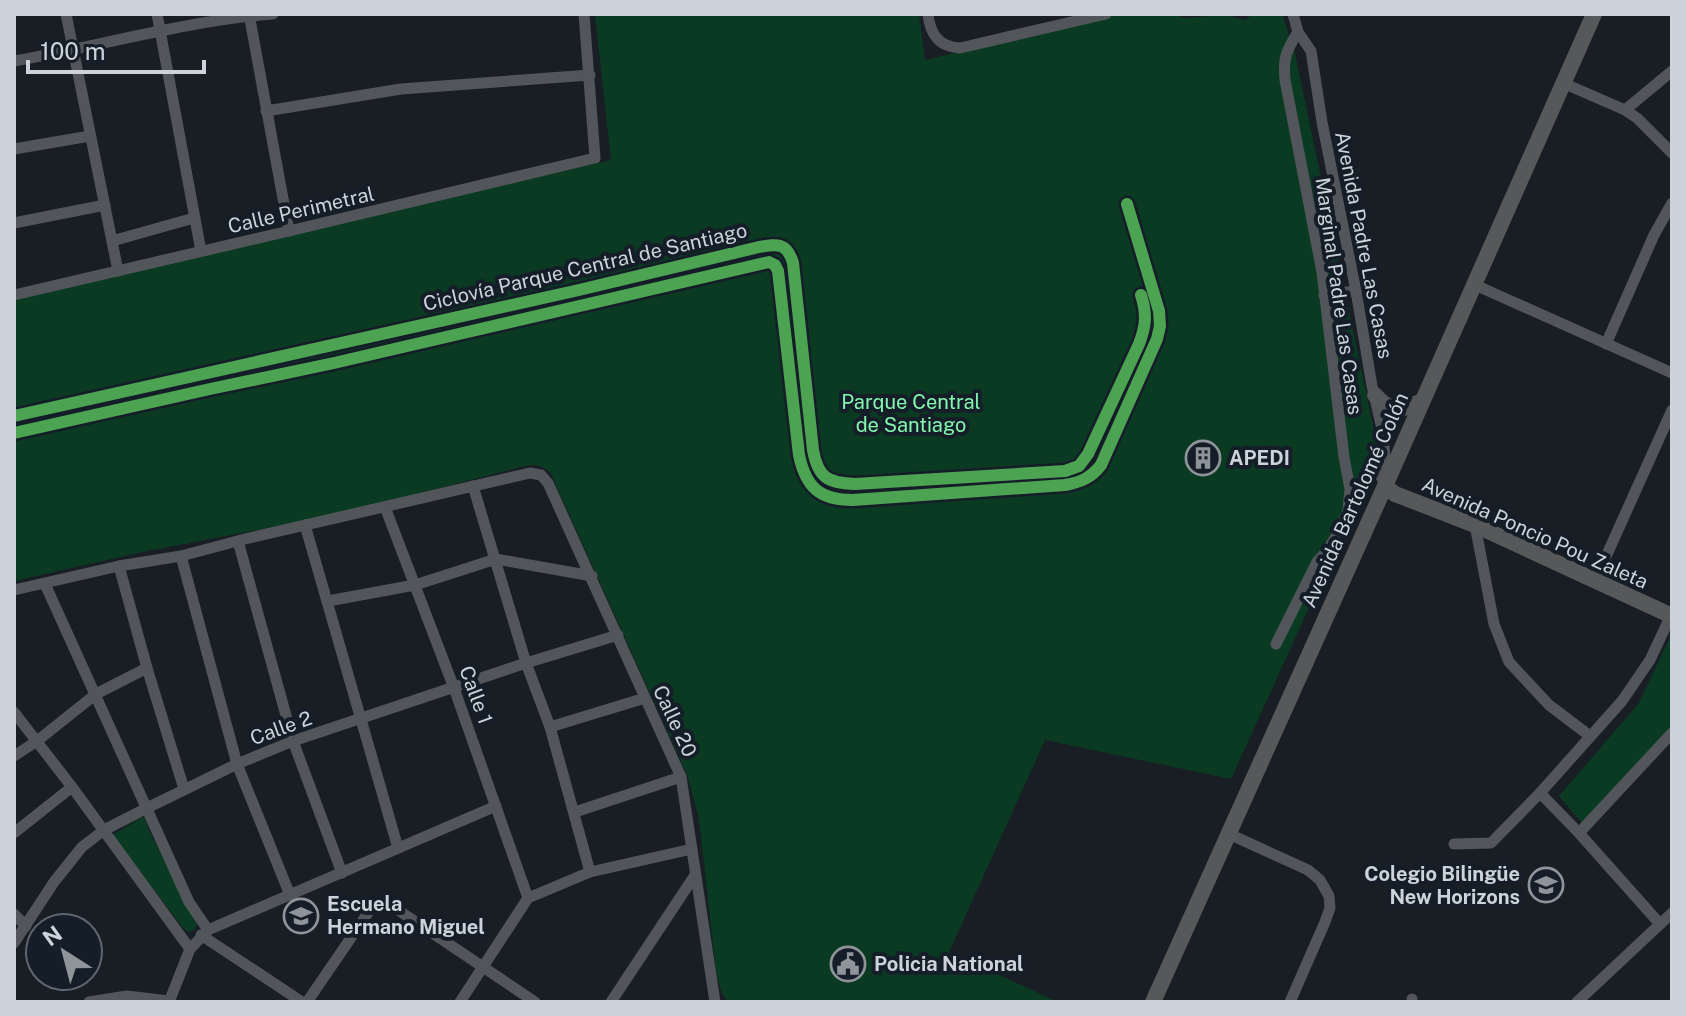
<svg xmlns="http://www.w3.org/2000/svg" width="1686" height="1016" viewBox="0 0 1686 1016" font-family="'Public Sans',sans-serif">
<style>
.green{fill:#0a3b22}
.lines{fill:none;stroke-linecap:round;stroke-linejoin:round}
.minor{stroke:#52565b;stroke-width:11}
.secondary{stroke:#56585a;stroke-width:16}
.cycleway-casing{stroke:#151e28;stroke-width:17}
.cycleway{stroke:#4ca352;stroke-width:12}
.labels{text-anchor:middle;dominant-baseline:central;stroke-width:8;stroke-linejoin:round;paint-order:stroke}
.street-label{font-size:20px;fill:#cdd3da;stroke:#151e28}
.park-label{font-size:20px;fill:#81f7ae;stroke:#151e28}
.poi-label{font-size:20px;font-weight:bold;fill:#cdd3da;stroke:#151e28;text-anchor:start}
</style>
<rect width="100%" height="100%" fill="#191e24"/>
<g class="green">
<path d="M595,14H919L925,60L1121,14H1174L1185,18L1224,15L1246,20L1252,14H1282L1294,49L1379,454L1231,779L1045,740L949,952L1058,1002H728L721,991L716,971L699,819L688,777L551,474C539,460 526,466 509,470L336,515L142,552L14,581V298L611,160Z"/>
<path d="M1672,633V726L1589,831L1559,796L1639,703Z"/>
<path d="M141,818H145L150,833L198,924L194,930L189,932L184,929L115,839L114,834Z"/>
</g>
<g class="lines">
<g class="minor">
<path d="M66,14L118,271"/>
<path d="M157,14L201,251"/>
<path d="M249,14L289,231"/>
<path d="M928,14C930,34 939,47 960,48L1106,14"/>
<path d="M1293,14L1298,32L1311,51L1322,122L1356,291L1372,386L1383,433L1385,461L1381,476L1385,485"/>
<path d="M14,61C100,46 185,21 273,14"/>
<path d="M1563,83L1625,110L1637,118L1672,153"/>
<path d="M1625,110L1672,71"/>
<path d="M266,111L401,89L590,75"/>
<path d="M14,149L90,136"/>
<path d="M14,223L105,205"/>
<path d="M112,241L194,218"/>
<path d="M1473,284L1672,373"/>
<path d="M14,295L289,231L595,158L584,14"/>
<path d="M1324,295L1356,291"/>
<path d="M1606,344L1654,235L1672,203"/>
<path d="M473,486L526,663L550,727L590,872"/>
<path d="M385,507L454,688L528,898"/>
<path d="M305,525L398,848"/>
<path d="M1475,525L1494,624L1509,662L1549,705L1590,736"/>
<path d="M238,541L293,741L342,873"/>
<path d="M181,556L237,764L290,895"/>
<path d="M119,566L147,668L184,789"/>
<path d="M1595,581L1672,410"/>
<path d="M45,584L189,902L208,930"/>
<path d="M14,590L119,566L181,556L245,539L530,473L541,475L548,483L681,777L715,1002"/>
<path d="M328,601L415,585L496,559L592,576"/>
<path d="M1276,644L1317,562L1326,552L1337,535L1348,511L1350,489L1344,457L1322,272L1285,80C1283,58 1286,51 1298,32"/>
<path d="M14,712L72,787L190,949"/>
<path d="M550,727L645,698"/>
<path d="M14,756L37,741L96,694L147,668"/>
<path d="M1540,793L1579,833L1660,924"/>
<path d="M575,812L681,777"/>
<path d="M14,833L72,787"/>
<path d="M1579,833L1672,733"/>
<path d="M1229,834L1308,870L1320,880L1329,896L1330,908L1325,922L1290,1002"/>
<path d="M1454,844L1491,843L1540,793L1622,701L1650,660L1672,613"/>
<path d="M14,914L26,926"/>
<path d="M201,935L302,1002"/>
<path d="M14,943L54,882L82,847L104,830L147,808L237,764L293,741L526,663L618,635"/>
<path d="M1412,999V1002"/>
<path d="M89,1002L127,996L169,1001"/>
<path d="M169,1002L190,949L208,930L496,806"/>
<path d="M307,1002L370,910L377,902L389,904L535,1002"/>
<path d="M460,1002L528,898L590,872L692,849"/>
<path d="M611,1002L695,875"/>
<path d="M1577,1002L1672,913"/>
</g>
<g class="secondary">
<path d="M1375,395C1392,414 1400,411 1422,401"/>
<path d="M1385,486L1395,494L1475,525L1672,616"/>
<path d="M1153,1002L1385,486L1594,14"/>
</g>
<g class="cycleway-casing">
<g id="cycleway">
<path d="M14,416L579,290L759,247C777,244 787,242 793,263L813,450C818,478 828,483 855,484L1065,471L1079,466L1088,454L1139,344C1146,326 1147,314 1141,295"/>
<path d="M14,433L210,389L334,363L769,262L775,265L778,271L799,455C806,488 820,500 853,500L1065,485C1081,482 1091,478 1101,465L1157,339L1160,326L1159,311L1127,204"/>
</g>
</g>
<use href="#cycleway" class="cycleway"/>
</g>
<defs>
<g id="building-ring" transform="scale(1.8)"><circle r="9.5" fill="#151e28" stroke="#8e949a" stroke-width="1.5"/><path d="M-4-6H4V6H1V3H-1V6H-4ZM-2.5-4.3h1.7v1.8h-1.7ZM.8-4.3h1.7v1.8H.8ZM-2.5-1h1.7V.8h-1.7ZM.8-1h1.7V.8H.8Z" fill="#8e949a"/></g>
<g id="school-ring" transform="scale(1.8)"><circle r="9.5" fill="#151e28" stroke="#8e949a" stroke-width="1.5"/><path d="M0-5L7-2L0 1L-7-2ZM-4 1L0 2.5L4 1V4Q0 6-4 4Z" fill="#8e949a"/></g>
<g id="civic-ring" transform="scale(1.8)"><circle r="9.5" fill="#151e28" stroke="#8e949a" stroke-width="1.5"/><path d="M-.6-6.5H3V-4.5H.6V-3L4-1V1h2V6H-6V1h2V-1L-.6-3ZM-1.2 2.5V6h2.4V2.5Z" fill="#8e949a"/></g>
</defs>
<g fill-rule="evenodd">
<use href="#building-ring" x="1203" y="458"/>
<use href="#school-ring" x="1546" y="885"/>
<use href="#school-ring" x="301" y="916"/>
<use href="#civic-ring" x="848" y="964"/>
</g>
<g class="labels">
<g class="street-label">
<text transform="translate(301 210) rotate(-13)">Calle Perimetral</text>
<text transform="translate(1364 245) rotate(79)">Avenida Padre Las Casas</text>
<text transform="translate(585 267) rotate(-13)">Ciclovía Parque Central de Santiago</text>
<text transform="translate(1339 296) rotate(82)">Marginal Padre Las Casas</text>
<text transform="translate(1355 500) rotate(-66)">Avenida Bartolomé Colón</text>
<text transform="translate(1535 533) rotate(24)">Avenida Poncio Pou Zaleta</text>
<text transform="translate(476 695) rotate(70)">Calle 1</text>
<text transform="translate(675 721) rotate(65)">Calle 20</text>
<text transform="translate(281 728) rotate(-20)">Calle 2</text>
</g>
<g class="park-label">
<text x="911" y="402">Parque Central<tspan x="911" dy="23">de Santiago</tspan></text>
</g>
<g class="poi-label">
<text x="1229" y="458">APEDI</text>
<text x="1520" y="874" text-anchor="end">Colegio Bilingüe<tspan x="1520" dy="23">New Horizons</tspan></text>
<text x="327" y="904">Escuela<tspan x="327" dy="23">Hermano Miguel</tspan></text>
<text x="874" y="964">Policia National</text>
</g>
</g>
<rect width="1686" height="1016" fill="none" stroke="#cdd3da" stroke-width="32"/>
<g transform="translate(64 952) rotate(324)"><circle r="38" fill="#151e28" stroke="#5f666f" stroke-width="2"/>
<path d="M0-6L14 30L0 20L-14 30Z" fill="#8e949a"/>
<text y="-12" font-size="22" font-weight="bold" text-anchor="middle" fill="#cdd3da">N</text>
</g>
<path d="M28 60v12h176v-12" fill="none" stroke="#cdd3da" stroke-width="4"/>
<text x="40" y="60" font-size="24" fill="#cdd3da" stroke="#151e28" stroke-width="6" paint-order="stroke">100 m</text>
</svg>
